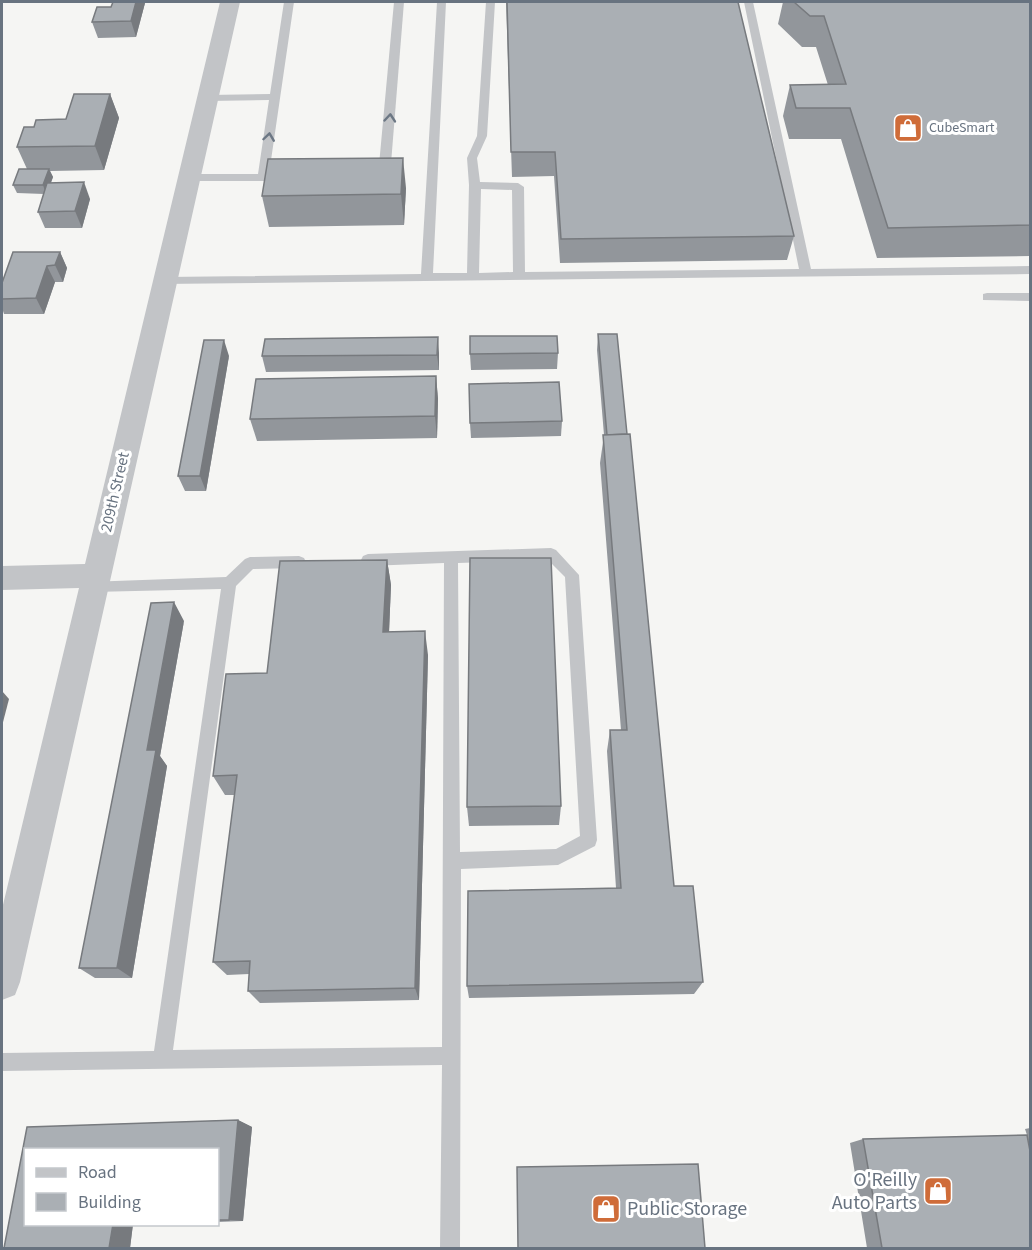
<svg xmlns="http://www.w3.org/2000/svg" width="1032" height="1250" viewBox="0 0 1032 1250" font-family="'Source Sans 3',sans-serif">
<style>
.lines{fill:none;stroke-linecap:round;stroke-linejoin:round}
.service{fill:#c2c4c7;fill-rule:evenodd}
.minor{fill:#c2c4c7;fill-rule:evenodd}
.wall{fill:#92969b}
.shaded-wall{fill:#777a7e}
.building{fill:#aaafb4;stroke:#777a7e;stroke-width:1.5}
.oneway{stroke:#6c7784}
.labels{text-anchor:middle;dominant-baseline:central;stroke-width:6;stroke-linejoin:round;paint-order:stroke}
.far-poi-label{font-size:14px;fill:#687380;stroke:#fff;text-anchor:start}
.street-label{font-size:16px;fill:#687380;stroke:#fff}
.near-poi-label{font-size:20px;fill:#687380;stroke:#fff;text-anchor:end}
</style>
<rect width="100%" height="100%" fill="#f5f5f3"/>
<g class="lines">
<g class="service">
<path d="M284,2H294L269,174L285,173L291,177L285,181H185L183,178L189,174H258L269,100L208,101L203,98L208,95L270,94Z"/>
<path d="M394,2H404L390,176L384,180L378,176Z"/>
<path d="M437,2H446L433,273H467L469,185L467,158L477,136L486,2H495L487,136L477,158L480,182L518,183L524,187L525,272L799,269L744,2H753L811,269L1030,266V274L161,284V278L165,277L421,274ZM481,189L512,190L513,272L479,273Z"/>
<path d="M987,293H1030V301L983,300V294Z"/>
<path d="M551,548L556,550L579,575L597,840L595,846L558,865L461,869L460,1248H440L442,1065L2,1071V1053L154,1051L221,589L92,592L87,590L85,586L87,582L226,577L245,559L250,557L299,556L304,558L306,562L304,566L299,568L253,569L236,586L173,1050L442,1047L444,563L368,566L363,564L361,560L363,556L368,554ZM548,560L565,577L580,836L556,849L460,852L458,563Z"/>
</g>
<path class="minor" d="M220,2H240L20,982L15,995L2,1000V909L79,588L2,590V566L85,564Z"/>
</g>
<g class="wall">
<path d="M506,2H738L794,236L787,260L560,263L554,176L512,177Z"/>
<path d="M783,2H1030V256L877,258L841,139H789L783,116L790,85H828L816,47H802L778,24Z"/>
<path d="M145,3L136,37L98,38L92,22L111,7Z"/>
<path d="M110,94L119,118L104,170L50,171L53,177L51,183L90,199L82,228H45L38,212L44,194L17,193L13,185L27,169L17,147L34,127L66,119Z"/>
<path d="M406,188L404,225L269,227L262,196Z"/>
<path d="M60,252L67,268L63,282H55L44,314H4L3,311L2,315V283Z"/>
<path d="M598,334L674,886L703,982L694,994L469,998L467,986L616,888L607,751L610,730H621L600,463L604,435L597,350Z"/>
<path d="M439,353V370L266,372L262,356Z"/>
<path d="M558,353L557,369L471,370L470,354Z"/>
<path d="M229,356L206,491H185L178,476Z"/>
<path d="M436,376L438,399L437,438L257,441L250,419Z"/>
<path d="M562,421L561,436L471,438L470,423Z"/>
<path d="M387,560L391,585L389,632L428,655L419,1000L260,1003L248,991L249,974L227,975L213,962L235,795H225L213,776L267,673Z"/>
<path d="M184,621L160,756L167,766L132,978H95L79,968Z"/>
<path d="M561,806L559,825L469,826L467,807Z"/>
<path d="M238,1120L252,1127L243,1221L218,1222V1149H26V1224H133L130,1248H4L27,1127Z"/>
<path d="M1030,1128V1248H867L850,1143L863,1139L1027,1135L1025,1129Z"/>
</g>
<g class="shaded-wall">
<path d="M136,2H145V3L136,37L131,21Z"/>
<path d="M110,94L119,118L104,170L95,146Z"/>
<path d="M403,158L406,188L404,225L401,194Z"/>
<path d="M49,169L53,177L46,194L43,185Z"/>
<path d="M84,182L90,199L82,228L75,211Z"/>
<path d="M60,252L67,268L63,282L55,265Z"/>
<path d="M47,266L55,282L44,314L36,298Z"/>
<path d="M438,337L439,353V370L437,355Z"/>
<path d="M224,340L229,356L206,491L200,476Z"/>
<path d="M436,376L438,399L437,438L435,416Z"/>
<path d="M387,560L391,585L388,656L383,632Z"/>
<path d="M174,602L184,621L160,756L167,766L132,978L117,968L147,750Z"/>
<path d="M425,631L428,655L419,1000L415,988Z"/>
<path d="M2,691L9,699L2,726Z"/>
<path d="M238,1120L252,1127L243,1221L229,1220Z"/>
<path d="M113,1224H133L130,1248H109Z"/>
</g>
<g class="building">
<path d="M113,2H136L131,21L92,22L97,7H111Z"/>
<path d="M507,2H738L794,236L561,239L555,152H511Z"/>
<path d="M794,2H1030V225L888,228L850,108H796L790,85L846,84L824,16H810Z"/>
<path d="M74,94H110L95,146L17,147L24,127H34L36,120L66,119Z"/>
<path d="M403,158L401,194L262,196L268,159Z"/>
<path d="M19,169H49L43,185H13Z"/>
<path d="M84,182L75,211L38,212L47,183Z"/>
<path d="M13,252H60L55,265L47,266L36,298L2,299V283Z"/>
<path d="M598,334H617L627,434L607,435Z"/>
<path d="M470,336H557L558,353L470,354Z"/>
<path d="M438,337L437,355L262,356L265,339Z"/>
<path d="M204,340H224L200,476H178Z"/>
<path d="M436,376L435,416L250,419L256,379Z"/>
<path d="M559,382L562,421L470,423L469,384Z"/>
<path d="M630,434L674,886H693L703,982L467,986L468,891L621,888L610,730H627L603,435Z"/>
<path d="M470,558H551L561,806L467,807Z"/>
<path d="M387,560L383,632L425,631L415,988L248,991L250,961L213,962L237,775L213,776L226,674L267,673L280,561Z"/>
<path d="M174,602L147,750H156L117,968H79L151,603Z"/>
<path d="M238,1120L229,1220H218V1149H26V1224H113L109,1248H4L27,1127Z"/>
<path d="M1027,1135L1030,1151V1248H882L863,1139Z"/>
<path d="M698,1164L705,1248H518L517,1167Z"/>
</g>
<defs><path id="oneway-chevron" d="M-2-3.5L2.5 0L-2 3.5" fill="none" stroke-width="1.6" stroke-linecap="round" stroke-linejoin="round" transform="scale(1.5)"/></defs>
<g class="oneway">
<use href="#oneway-chevron" transform="translate(390 118) rotate(-85)"/>
<use href="#oneway-chevron" transform="translate(269 137) rotate(-82)"/>
</g>
<defs>
<g id="shop-square" transform="scale(1.5)"><rect x="-9" y="-9" width="18" height="18" rx="4" fill="#cf6c39" stroke="#fff"/><path d="M-5-2.5h2.3a2.7 3.5 0 0 1 5.4 0H5L5.5 6h-11ZM-1.5-2.5h3a1.5 2.3 0 0 0-3 0Z" fill="#fff"/></g>
</defs>
<g fill-rule="evenodd">
<use href="#shop-square" x="908" y="128"/>
<use href="#shop-square" x="938" y="1191"/>
<use href="#shop-square" x="606" y="1209"/>
</g>
<g class="labels">
<g class="far-poi-label">
<text x="929" y="128">CubeSmart</text>
</g>
<g class="street-label">
<text transform="translate(115 492) rotate(-77)">209th Street</text>
</g>
<g class="near-poi-label">
<text x="917" y="1180">O'Reilly<tspan x="917" dy="23">Auto Parts</tspan></text>
<text x="627" y="1209" text-anchor="start">Public Storage</text>
</g>
</g>
<rect width="1032" height="1250" fill="none" stroke="#687380" stroke-width="6"/>
<rect x="24" y="1148" width="195" height="78" fill="#ffffff" stroke="#c3c7cc" stroke-width="1.5"/>
<rect x="36" y="1168" width="30" height="9" fill="#c2c4c7" stroke="#c3c7cc" stroke-width="1.5"/>
<text x="78" y="1178" font-size="18" fill="#687380">Road</text>
<rect x="36" y="1193" width="30" height="18" fill="#aaafb4" stroke="#c3c7cc" stroke-width="1.5"/>
<text x="78" y="1208" font-size="18" fill="#687380">Building</text>
</svg>
